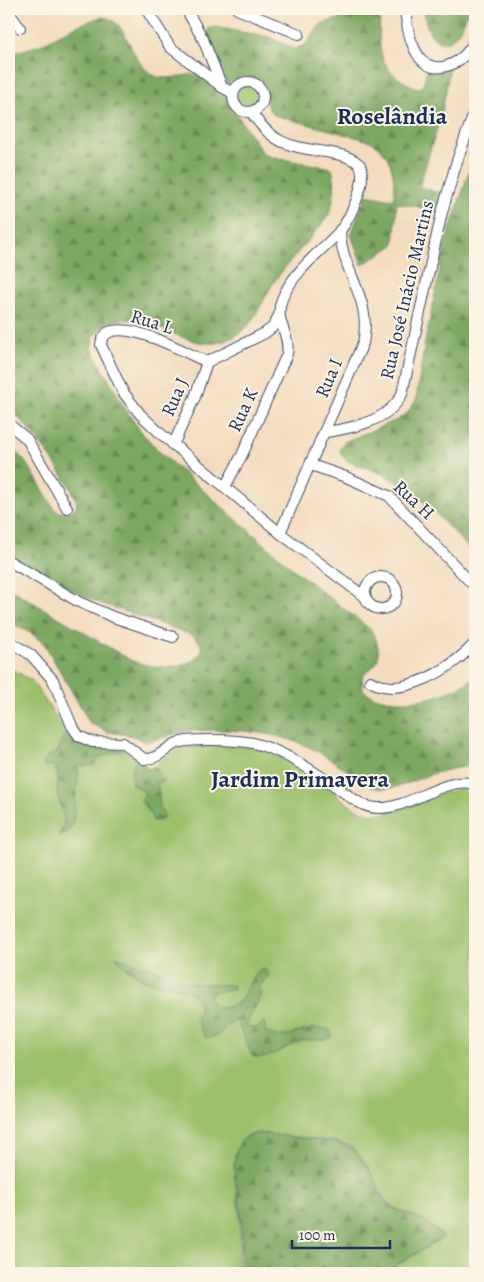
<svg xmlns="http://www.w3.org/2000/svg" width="484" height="1282" viewBox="0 0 484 1282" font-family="Alegreya,serif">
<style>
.green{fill:#9bc16c;stroke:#5b7865}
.forest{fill:url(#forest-firs);stroke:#4c6b5f}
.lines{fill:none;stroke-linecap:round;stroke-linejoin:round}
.minor-casing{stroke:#3b496c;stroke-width:12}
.minor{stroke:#fff;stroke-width:10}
.labels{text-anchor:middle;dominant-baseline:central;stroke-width:4;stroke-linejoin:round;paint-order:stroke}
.street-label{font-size:19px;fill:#1b2f5e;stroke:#fcf5e5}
.district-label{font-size:24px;font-weight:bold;fill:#1b2f5e;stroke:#fcf5e5}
</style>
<defs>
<pattern id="forest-firs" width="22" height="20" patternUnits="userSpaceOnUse" patternTransform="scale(1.25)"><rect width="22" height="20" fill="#7ca760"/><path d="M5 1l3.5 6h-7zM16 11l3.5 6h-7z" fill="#658852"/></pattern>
</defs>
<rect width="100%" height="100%" fill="#fcf5e5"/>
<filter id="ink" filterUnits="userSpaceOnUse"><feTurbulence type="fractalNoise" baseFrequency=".02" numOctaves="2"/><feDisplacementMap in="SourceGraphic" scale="10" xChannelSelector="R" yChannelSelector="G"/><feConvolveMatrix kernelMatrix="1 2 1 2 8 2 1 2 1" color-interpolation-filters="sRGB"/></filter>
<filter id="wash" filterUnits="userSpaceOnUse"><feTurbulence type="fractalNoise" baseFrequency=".0096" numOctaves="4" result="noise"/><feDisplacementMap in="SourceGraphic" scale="20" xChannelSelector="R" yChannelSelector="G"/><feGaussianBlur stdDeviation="1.12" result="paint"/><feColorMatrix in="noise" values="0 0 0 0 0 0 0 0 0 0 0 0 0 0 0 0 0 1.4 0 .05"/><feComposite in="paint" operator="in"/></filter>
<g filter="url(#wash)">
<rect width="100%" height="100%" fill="#f3dcbe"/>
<g class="green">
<circle cx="247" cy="97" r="12"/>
<path d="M9,667L32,681L69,737C88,755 98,743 120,749C130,751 140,762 149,769H153C170,749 188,745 214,746C222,746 232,744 240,745C272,749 301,766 326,785C337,794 348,807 363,812C398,824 454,777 475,792V1273H385L444,1237L426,1221L395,1208L385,1200L369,1168L356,1151L348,1145L333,1141L257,1133L247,1136L240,1143L235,1154L234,1166L240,1220V1249L234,1273H9Z"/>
</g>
<g class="forest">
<path d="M355,9H380C380,37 374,63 401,80C407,83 413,87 419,88L423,85L427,69L450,68L442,112L419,187L441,193L437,210L397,203L394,245L362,265L351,235L366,195L394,200C395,177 393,153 370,141L274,115C264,107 267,91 257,82C240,77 237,88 227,86L206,35L209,28L215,27L269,37L295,49L305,45L321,24L341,18Z"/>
<path d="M424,9H470C465,18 459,36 449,41C431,49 424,20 424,9Z"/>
<path d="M100,17C130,17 127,62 155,76C169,82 186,72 201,75L229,97L238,116L263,153L275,158L327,167L332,169C337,182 334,205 327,218C311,238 292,258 276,279C258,305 254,336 216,343C181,348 127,297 97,332C91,339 91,346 94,354L126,410L142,433L164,456L293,569L370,629C377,638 383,657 374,666C370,670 365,672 362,677L363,690C388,712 454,698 475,676V766C459,767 444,770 429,775C409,782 393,793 372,787C354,776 338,763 320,753C283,731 232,728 189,731C174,732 160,741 144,741L134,736L107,732L90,723L45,645L32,634L9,622V588L132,661C154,668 188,673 202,651L200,642L192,635L95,601L39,574L9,554V443L30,468L55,510C62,514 74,513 77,504C75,487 24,418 9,409V54L40,45L74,27Z"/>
<path d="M475,152V555C442,521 416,486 370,469C358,465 342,463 340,450L344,442L397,420L408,412L416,400L425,342L445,245Z"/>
<path d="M66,733L83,747L124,750L100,757L93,766L79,765L73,826L59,838C58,832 64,829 64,823C64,812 58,802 57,792C57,783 60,772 53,765L44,767L43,762L48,756L58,752L60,742Z"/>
<path d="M136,759L148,769L155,766L163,780V782H156C162,793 156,803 164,816L162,820L153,821C151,811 145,809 141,800L145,795L143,790L132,785L131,769Z"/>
<path d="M116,956L137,965L154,968L186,983L232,985L234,988C226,994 216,989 209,995L212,1005C221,1010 231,1007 239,1002C245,993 252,974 262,968L268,972L269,976L260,986V998L246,1026L257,1028L265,1021V1031C282,1045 308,1022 330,1030L332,1036C326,1042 311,1039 301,1041C284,1046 271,1062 252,1056L237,1021C224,1023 220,1041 205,1037L196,1020C196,1015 200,1010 199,1005C194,983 159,987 147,981C135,976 123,967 116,956Z"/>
<path d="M257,1133L333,1142L347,1146L355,1151L368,1168L384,1201L395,1209L425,1222L443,1237L383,1273H236C242,1257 243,1237 241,1219C240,1197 227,1163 240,1143C244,1137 251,1135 257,1133Z"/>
</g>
</g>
<g filter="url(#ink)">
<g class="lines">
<g class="minor-casing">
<g id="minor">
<path d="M146,9L170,47L222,87"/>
<path d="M186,9L203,39L222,87L233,93"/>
<path d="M237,9L299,34"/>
<path d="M405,9C407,31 415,76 447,66C460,62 469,52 475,40"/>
<path d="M9,13L20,28"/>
<circle cx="248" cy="97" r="15"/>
<path d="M278,317L273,327L265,333L207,362C184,352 130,321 107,333L102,339L101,345L123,392L140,414L161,434L280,533L365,597"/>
<path d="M9,424L27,439L67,508"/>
<path d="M326,432C353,428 389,421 402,394L442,212L457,161L475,110"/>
<path d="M173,445L195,397L207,362"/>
<path d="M311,465L346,477L389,496L475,587"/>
<path d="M225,487L242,455L287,354C291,334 273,321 282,299C293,272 319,253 339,232C350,219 368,181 360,165C352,157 341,155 331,153C291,146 275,147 251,112"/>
<path d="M280,533L363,343C373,298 341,272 340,230"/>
<path d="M9,561L79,602L113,617L173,637"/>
<circle cx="381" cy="593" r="16"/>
<path d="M9,641L31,655L53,680L72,726L79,736L92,742L123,743L144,759C158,760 165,748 177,743C191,738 238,740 253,743C282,750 306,767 331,783C345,792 359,807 377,808C409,810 445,775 475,784"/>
<path d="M370,681C402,700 453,668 475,643"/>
</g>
</g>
<use href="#minor" class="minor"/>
</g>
</g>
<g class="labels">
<g class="street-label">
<text transform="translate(407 290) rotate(-77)">Rua José Inácio Martins</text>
<text transform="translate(152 322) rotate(17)">Rua L</text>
<text transform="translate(329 378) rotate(-67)">Rua I</text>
<text transform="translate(175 397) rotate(-66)">Rua J</text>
<text transform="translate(243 410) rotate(-65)">Rua K</text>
<text transform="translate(414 500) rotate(43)">Rua H</text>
</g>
<g class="district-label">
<text x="392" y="116">Roselândia</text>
<text x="300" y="779">Jardim Primavera</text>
</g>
</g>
<rect width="484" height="1282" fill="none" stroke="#fcf5e5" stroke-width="30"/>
<path d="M292 1240v8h98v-8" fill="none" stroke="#1b2f5e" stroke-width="2.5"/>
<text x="299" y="1240" font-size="15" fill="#1b2f5e" stroke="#fcf5e5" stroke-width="4" paint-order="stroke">100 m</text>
</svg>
